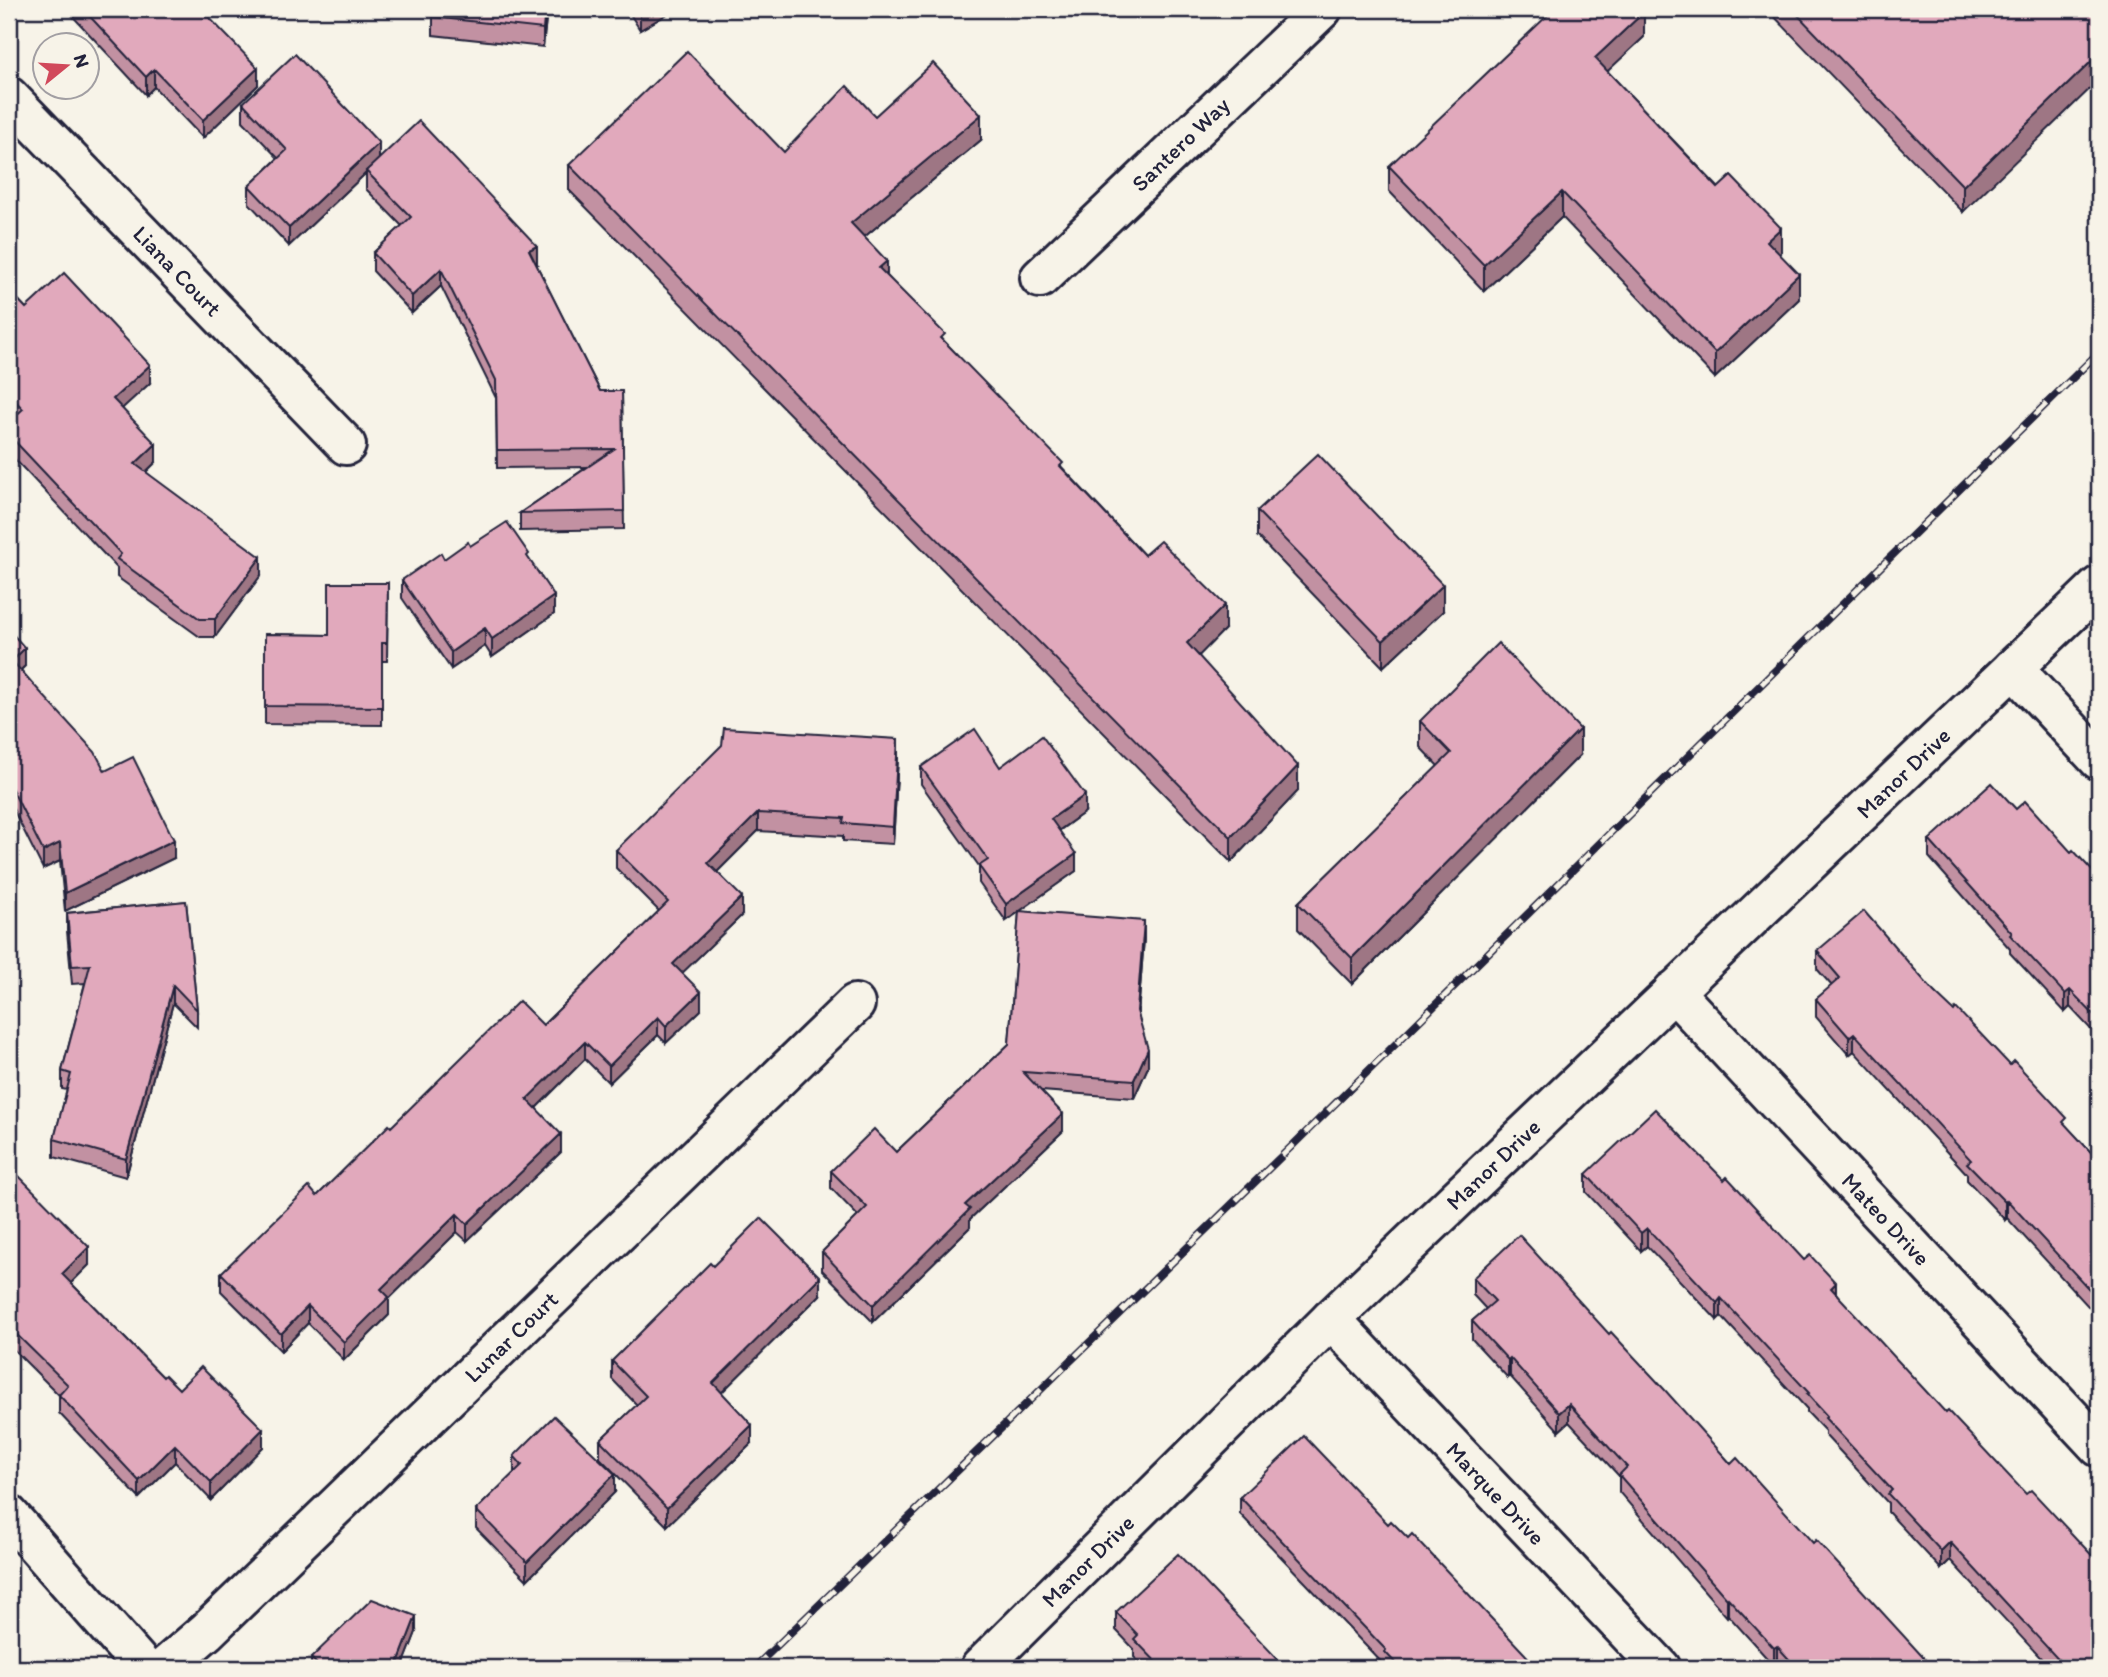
<svg xmlns="http://www.w3.org/2000/svg" width="2108" height="1677" viewBox="0 0 2108 1677" font-family="Itim,sans-serif">
<style>
.lines{fill:none;stroke-linecap:round;stroke-linejoin:round}
.minor-casing{stroke:#22223b;stroke-width:44}
.minor{stroke:#f7f3e8;stroke-width:38}
.rail-casing{stroke:#22223b;stroke-width:8}
.rail{stroke:#f7f3e8;stroke-width:5;stroke-dasharray:16;stroke-linecap:butt}
.wall{fill:#c291a2;stroke:#22223b;stroke-width:2}
.shaded-wall{fill:#9e7684;stroke:#22223b;stroke-width:2}
.building{fill:#e1a9bc;stroke:#22223b;stroke-width:2}
.labels{text-anchor:middle;dominant-baseline:central;stroke-width:5;stroke-linejoin:round;paint-order:stroke}
.street-label{font-size:23px;fill:#22223b;stroke:#f7f3e8}
</style>
<rect width="100%" height="100%" fill="#f7f3e8"/>
<filter id="ink" filterUnits="userSpaceOnUse"><feTurbulence type="fractalNoise" baseFrequency=".0143" numOctaves="2"/><feDisplacementMap in="SourceGraphic" scale="14" xChannelSelector="R" yChannelSelector="G"/><feConvolveMatrix kernelMatrix="1 2 1 2 8 2 1 2 1" color-interpolation-filters="sRGB"/></filter>
<g filter="url(#ink)">
<g class="lines">
<g class="minor-casing">
<g id="minor">
<path id="s1" d="M9,97L346,445"/>
<path id="s2" d="M1040,278L1322,9"/>
<path d="M2013,668L2099,760"/>
<path id="s3" d="M1673,991L2099,1447"/>
<path id="s4" d="M1331,1319L1661,1668"/>
<path d="M9,1515L144,1668"/>
<path id="s5" d="M164,1668L207,1631L855,1004"/>
<path id="s6" d="M980,1668L1331,1319L2099,586"/>
</g>
</g>
<use href="#minor" class="minor"/>
<g class="rail-casing">
<path id="rail" d="M754,1668L1293,1145L2099,352"/>
</g>
<use href="#rail" class="rail"/>
</g>
<g class="wall">
<path d="M66,9H201L258,85L203,138L154,87L146,95Z"/>
<path d="M547,9L543,47L433,35V17Z"/>
<path d="M627,9H676L640,30Z"/>
<path d="M1767,9H2099L1963,212Z"/>
<path d="M1644,37L1607,71L1781,253L1780,254L1799,299L1715,378L1562,217L1484,291L1389,191V166Z"/>
<path d="M243,103L379,159L537,264H536L600,391H622L624,529L520,531V513L587,467L497,468L496,398L441,286L412,313L373,271V253L402,226L366,189V173L289,246L249,203V186L278,158L243,121Z"/>
<path d="M875,116L981,140L864,237L887,276L945,342L1144,555L1225,629L1198,656L1298,791L1231,862L569,190V165L784,152Z"/>
<path d="M9,290L26,308L150,383L122,408L156,462L146,472L261,575L215,637H200L117,577V568L9,453V422L14,417L9,412Z"/>
<path d="M1257,511L1443,611L1383,667L1257,536Z"/>
<path d="M470,546L529,560L554,614L492,657L485,646L451,669L402,598V580Z"/>
<path d="M388,583L387,661H382V725L265,724V634L329,635Z"/>
<path d="M9,630L25,666L21,670L105,771L174,858L65,911L60,861L43,869L9,801Z"/>
<path d="M1420,721L1580,755L1352,984L1298,929V903L1438,766L1420,747Z"/>
<path d="M898,757L893,844L843,841V836L758,831L717,872L742,915L682,973L701,1010L666,1043L658,1035L609,1083L585,1059L536,1108L561,1152L467,1241L457,1232L389,1299V1315L344,1360L308,1323L281,1351L221,1291V1273L317,1196L391,1127L543,1025L659,911L616,868V850Z"/>
<path d="M921,767H1000L1085,812L1059,831L1076,871L1019,911L1144,938L1138,1014L1148,1067L1134,1098L1041,1091L1063,1131L970,1219V1227L873,1322L822,1270V1252L858,1216L831,1188V1171L896,1152L1009,1044L1019,912L1006,921L979,883V866L921,784Z"/>
<path d="M2016,809L2071,852L2099,878V1038L2070,1007L2065,1012L2010,953V949L1929,857V840Z"/>
<path d="M186,901L197,1010V1027L173,1003L126,1177L54,1157V1139L67,1090L62,1089V1071L85,983L72,984L67,931V913Z"/>
<path d="M1817,951L1934,992L2067,1127L2099,1161V1318L2007,1218L2005,1220L1967,1180V1174L1854,1051L1849,1055L1816,1017V999L1832,986L1817,969Z"/>
<path d="M9,1166L89,1265L71,1283L163,1377L179,1389L263,1447L211,1500L175,1462L139,1498L59,1413V1395L10,1346Z"/>
<path d="M1586,1174L1724,1180L1836,1293L2099,1668H2050L1950,1560L1941,1569L1888,1512V1503L1825,1435V1431L1807,1412V1409L1721,1316L1717,1320L1647,1246L1641,1251L1586,1192Z"/>
<path d="M713,1266L820,1295L721,1393L752,1443L667,1526L600,1458V1440L637,1405L612,1379V1361Z"/>
<path d="M1473,1278L1609,1334L1731,1464L1813,1543L1933,1668H1781L1777,1663L1774,1666L1728,1615L1727,1617L1619,1492V1476L1569,1422L1559,1431L1510,1376L1508,1378L1472,1339V1321L1486,1309L1473,1295Z"/>
<path d="M514,1456L615,1492L527,1580L476,1528V1510L514,1473Z"/>
<path d="M1240,1497L1388,1524L1538,1668H1385V1666L1240,1514Z"/>
<path d="M1116,1612L1286,1668H1145L1134,1657V1649L1116,1630Z"/>
<path d="M416,1632L402,1668H311V1658Z"/>
</g>
<g class="shaded-wall">
<path d="M545,9H547L543,47V29Z"/>
<path d="M645,9H676L640,30V12Z"/>
<path d="M1644,12V37L1595,83V58Z"/>
<path d="M2099,54V80L1963,212V186Z"/>
<path d="M258,68V85L203,138V120Z"/>
<path d="M154,69V87L146,95V77Z"/>
<path d="M981,115V140L851,248V223Z"/>
<path d="M379,143V161L366,171V173L289,246V228Z"/>
<path d="M1562,192V217L1484,291V265Z"/>
<path d="M1781,228V253L1767,266V241Z"/>
<path d="M537,246V264L529,268V250Z"/>
<path d="M887,261V286L879,268Z"/>
<path d="M441,269V286L412,313V296Z"/>
<path d="M1799,274V299L1715,378V353Z"/>
<path d="M150,365V383L113,417V399Z"/>
<path d="M156,444V462L135,482V464Z"/>
<path d="M261,557V575L215,637V619Z"/>
<path d="M1443,585V611L1383,667V641Z"/>
<path d="M554,596V614L492,657V639Z"/>
<path d="M1225,605V629L1187,668V643Z"/>
<path d="M485,628V646L451,669V652Z"/>
<path d="M25,648V666L12,678V661Z"/>
<path d="M1580,729V755L1352,984V958Z"/>
<path d="M898,739V757L893,844V827Z"/>
<path d="M1298,766V791L1231,862V837Z"/>
<path d="M1085,795V812L1051,836V819Z"/>
<path d="M758,813V831L708,881V863Z"/>
<path d="M174,840V858L65,911V893Z"/>
<path d="M60,843V861L43,869V851Z"/>
<path d="M1076,854V871L1006,921V904Z"/>
<path d="M742,897V915L673,982V964Z"/>
<path d="M1144,921V938L1137,1028V1011Z"/>
<path d="M173,985V1003L126,1177V1159Z"/>
<path d="M2070,990V1007L2065,1012V994Z"/>
<path d="M701,992V1010L666,1043V1026Z"/>
<path d="M658,1017V1035L609,1083V1066Z"/>
<path d="M1854,1033V1051L1849,1055V1037Z"/>
<path d="M585,1042V1059L527,1117V1099Z"/>
<path d="M1148,1049V1067L1134,1098V1080Z"/>
<path d="M1063,1114V1131L970,1219V1227L873,1322V1305L965,1205Z"/>
<path d="M561,1134V1152L467,1241V1224Z"/>
<path d="M2007,1200V1218L2005,1220V1202Z"/>
<path d="M457,1214V1232L389,1299V1315L344,1360V1342L381,1289Z"/>
<path d="M1647,1228V1246L1641,1251V1233Z"/>
<path d="M89,1247V1265L62,1292V1274Z"/>
<path d="M820,1277V1295L713,1401V1383Z"/>
<path d="M1836,1283V1301L1831,1288Z"/>
<path d="M1721,1298V1316L1717,1320V1303Z"/>
<path d="M308,1306V1323L281,1351V1334Z"/>
<path d="M10,1328V1346L9,1347V1329Z"/>
<path d="M1510,1358V1376L1508,1378V1360Z"/>
<path d="M1569,1404V1422L1559,1431V1413Z"/>
<path d="M752,1425V1443L667,1526V1508Z"/>
<path d="M263,1429V1447L211,1500V1482Z"/>
<path d="M175,1445V1462L139,1498V1481Z"/>
<path d="M615,1474V1492L527,1580V1562Z"/>
<path d="M1950,1542V1560L1941,1569V1551Z"/>
<path d="M1728,1598V1615L1727,1617V1599Z"/>
<path d="M416,1616V1632L402,1668H396Z"/>
<path d="M1777,1646V1663L1774,1666V1648Z"/>
</g>
<g class="building">
<path d="M83,9H201L258,68L203,120L154,69L146,77Z"/>
<path d="M433,9H545L543,29L433,17Z"/>
<path d="M1556,9H1642L1644,12L1595,58L1718,188L1731,176L1781,228L1767,241L1799,274L1715,353L1562,192L1484,265L1389,166L1549,14Z"/>
<path d="M1792,9H2099V54L1963,186Z"/>
<path d="M687,51L784,152L847,86L875,116L933,63L981,115L851,223L887,261L879,268L945,334L941,338L1063,463L1060,466L1144,555L1160,541L1225,605L1187,643L1298,766L1231,837L569,165Z"/>
<path d="M295,54L379,143L289,228L249,186L287,150L243,103Z"/>
<path d="M419,121L537,246L529,250L600,391H622L624,511L520,513L614,449L497,450L496,380L441,269L412,296L373,253L411,217L366,171Z"/>
<path d="M64,273L150,365L113,399L156,444L135,464L261,557L215,619H200L117,559L121,554L9,435V422L23,409L9,394V290L26,308Z"/>
<path d="M1318,454L1443,585L1383,641L1257,511Z"/>
<path d="M507,522L529,554L527,556L554,596L492,639L485,628L451,652L402,580L441,553L444,559L468,542L470,546Z"/>
<path d="M329,583H388L387,643H382V707L265,706V634L329,635Z"/>
<path d="M9,630L25,648L12,661L95,752L105,771L133,757L174,840L65,893L60,843L43,851L9,783Z"/>
<path d="M1498,643L1580,729L1352,958L1298,903L1451,753L1420,721Z"/>
<path d="M724,728L898,739L893,827L843,823L844,818L758,813L708,863L742,897L673,964L701,992L666,1026L658,1017L609,1066L585,1042L527,1099L561,1134L467,1224L457,1214L381,1289L389,1297L344,1342L308,1306L281,1334L221,1273L309,1187L317,1196L389,1125L391,1127L519,1001L543,1025L668,902L616,850L722,745Z"/>
<path d="M975,729L1000,767L1042,736L1085,795L1051,819L1076,854L1006,904L979,866L988,860L921,767Z"/>
<path d="M1992,783L2016,809L2025,801L2071,852L2073,850L2099,878V1020L2070,990L2065,994L2010,935L2012,933L1929,840Z"/>
<path d="M186,901L197,1010L173,985L126,1159L54,1139L71,1074L62,1071L90,965L72,966L67,913Z"/>
<path d="M1019,911L1144,921L1137,1011L1148,1049L1134,1080L1023,1072L1063,1114L965,1205L970,1209L873,1305L822,1252L867,1207L831,1171L874,1129L896,1152L1009,1044Z"/>
<path d="M1864,911L1934,992L1954,1011L1956,1008L2010,1065L2014,1061L2067,1118L2063,1122L2099,1161V1300L2007,1200L2005,1202L1967,1163L1971,1160L1854,1033L1849,1037L1816,999L1840,978L1817,951Z"/>
<path d="M1655,1109L1724,1180L1727,1177L1804,1260L1810,1255L1836,1283L1831,1288L1946,1413L1948,1411L2026,1494L2031,1490L2099,1563V1668H2066L1950,1542L1941,1551L1888,1494L1892,1490L1825,1418L1827,1416L1807,1394L1809,1393L1721,1298L1717,1303L1647,1228L1641,1233L1586,1174Z"/>
<path d="M9,1166L89,1247L62,1274L163,1377L165,1375L179,1389L201,1367L263,1429L211,1482L175,1445L139,1481L59,1395L68,1385L10,1328L9,1329Z"/>
<path d="M761,1218L820,1277L713,1383L752,1425L667,1508L600,1440L646,1396L612,1361L710,1263L713,1266Z"/>
<path d="M1519,1235L1609,1334L1611,1332L1664,1389L1731,1464L1737,1458L1813,1543L1816,1540L1933,1668H1797L1777,1646L1774,1648L1728,1598L1727,1599L1619,1475L1627,1467L1569,1404L1559,1413L1510,1358L1508,1360L1472,1321L1495,1301L1473,1278Z"/>
<path d="M554,1416L615,1474L527,1562L476,1510L522,1465L514,1456Z"/>
<path d="M1304,1436L1388,1524L1391,1521L1408,1538L1412,1534L1538,1668H1400L1385,1652L1386,1650L1240,1497Z"/>
<path d="M1178,1554L1286,1668H1162L1134,1639L1138,1635L1116,1612Z"/>
<path d="M372,1599L416,1616L396,1668H321L311,1658Z"/>
</g>
</g>
<g class="labels">
<g class="street-label">
<text stroke="none"><textPath href="#s2" startOffset="194">Santero Way</textPath></text>
<text stroke="none"><textPath href="#s1" startOffset="242">Liana Court</textPath></text>
<text stroke="none"><textPath href="#s6" startOffset="1286">Manor Drive</textPath></text>
<text stroke="none"><textPath href="#s6" startOffset="719">Manor Drive</textPath></text>
<text stroke="none"><textPath href="#s3" startOffset="312">Mateo Drive</textPath></text>
<text stroke="none"><textPath href="#s5" startOffset="480">Lunar Court</textPath></text>
<text stroke="none"><textPath href="#s4" startOffset="240">Marque Drive</textPath></text>
<text stroke="none"><textPath href="#s6" startOffset="152">Manor Drive</textPath></text>
</g>
</g>
<rect width="2108" height="1677" fill="none" stroke="#f7f3e8" stroke-width="35"/>
<rect x="18" y="18" width="2073" height="1642" fill="none" stroke="#22223b" stroke-width="2.5" filter="url(#ink)"/>
<g transform="translate(66 66) rotate(72)"><circle r="33" fill="#f7f3e8" stroke="#a29fa3" stroke-width="2"/>
<path d="M0-5L12 26L0 18L-12 26Z" fill="#d1495b"/>
<text y="-10" font-size="19" font-weight="bold" text-anchor="middle" fill="#22223b">N</text>
</g>
</svg>
